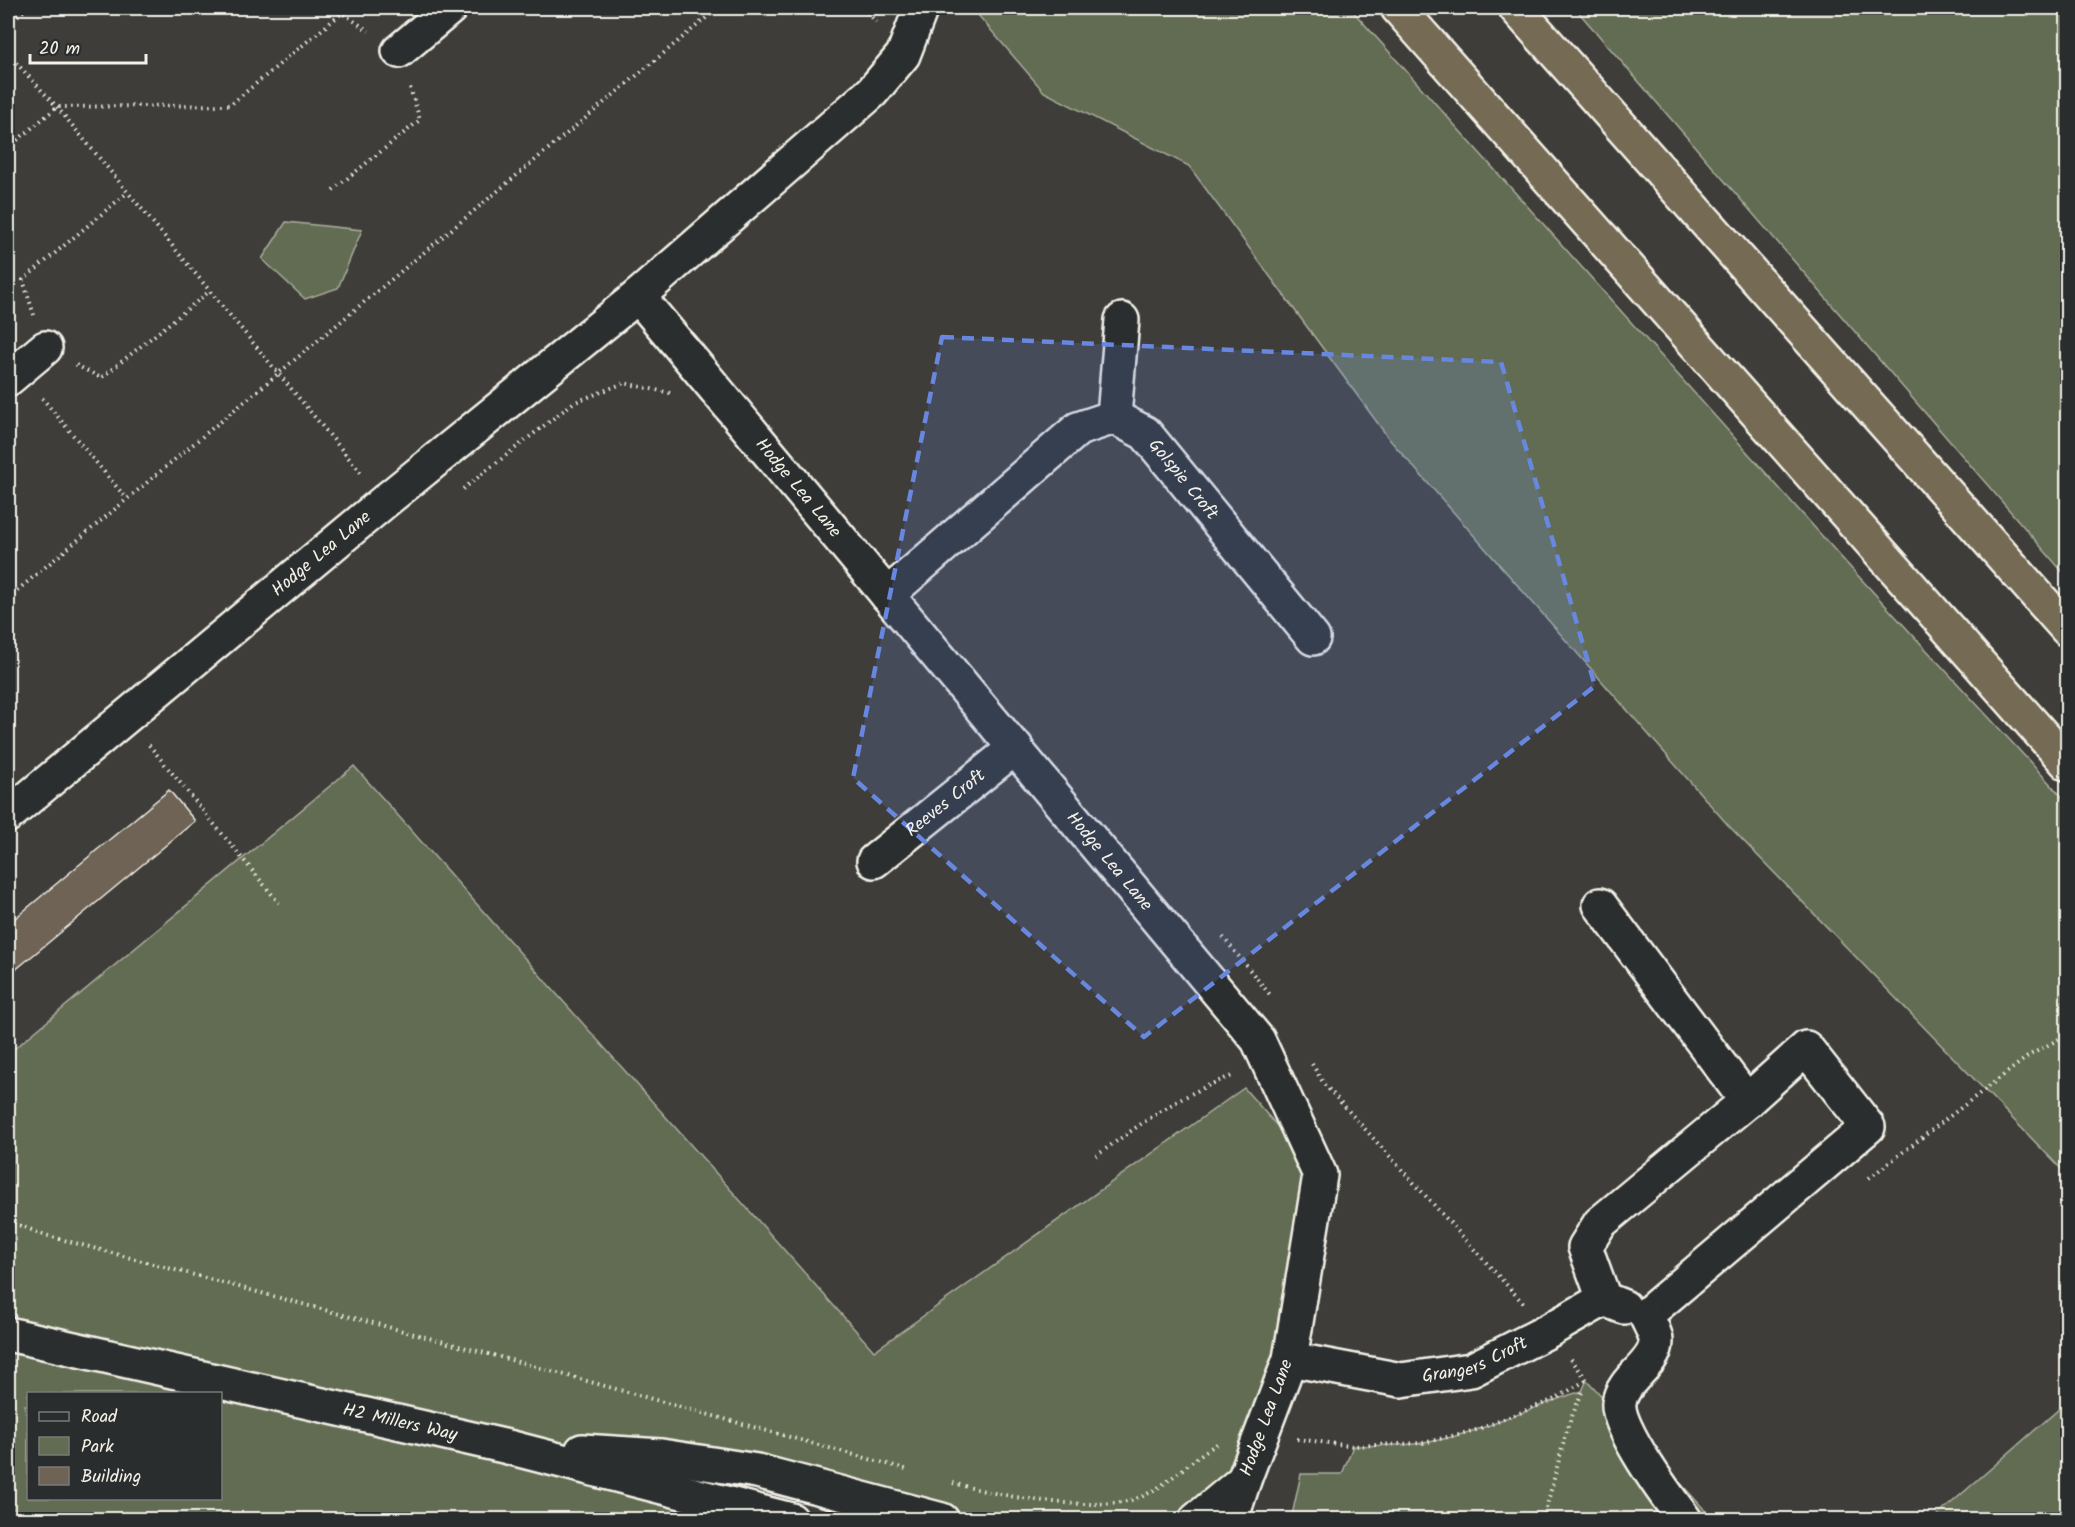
<svg xmlns="http://www.w3.org/2000/svg" width="2075" height="1527" viewBox="0 0 2075 1527" font-family="Kalam,sans-serif">
<style>
.green{fill:#626c52;stroke:#abae9d;stroke-width:1.5;fill-rule:evenodd}
.building{fill:#6e6355;stroke:#f4f1e8;stroke-width:1.5}
.lines{fill:none;stroke-linecap:round;stroke-linejoin:round}
.minor-casing{stroke:#f4f1e8;stroke-width:38}
.highway-casing{stroke:#f4f1e8;stroke-width:38}
.path{stroke:#f4f1e8;stroke-width:4;stroke-dasharray:1.5 4.5;stroke-linecap:butt}
.minor{stroke:#2a2d2e;stroke-width:33}
.highway{stroke:#746b52;stroke-width:33}
.marked{fill:#6887de;fill-opacity:0.2;stroke:#6887de;stroke-width:4.5;stroke-dasharray:12 8;stroke-linejoin:round}
.labels{text-anchor:middle;dominant-baseline:central;stroke-width:5;stroke-linejoin:round;paint-order:stroke}
.street-label{font-size:18px;fill:#f4f1e8;stroke:#2a2d2e}
</style>
<rect width="100%" height="100%" fill="#3e3d3a"/>
<filter id="ink" filterUnits="userSpaceOnUse"><feTurbulence type="fractalNoise" baseFrequency=".0167" numOctaves="2"/><feDisplacementMap in="SourceGraphic" scale="12" xChannelSelector="R" yChannelSelector="G"/><feConvolveMatrix kernelMatrix="1 2 1 2 8 2 1 2 1" color-interpolation-filters="sRGB"/></filter>
<g filter="url(#ink)">
<g class="green">
<path d="M972,8H1350L1849,566L2067,802V1175L1728,825L1390,440L1189,166L1044,92Z"/>
<path d="M1575,8H2067V577Z"/>
<path d="M286,222L362,230L338,288L305,299L262,259Z"/>
<path d="M354,766L874,1351L1244,1088L1320,1175L1263,1434L1196,1519H942L757,1471L513,1447L791,1519L8,1520V1054ZM28,1394H220V1498H28V1414H26L25,1405H28Z"/>
<path d="M1587,1380L1713,1519L1291,1520L1301,1474H1342L1353,1446C1376,1445 1400,1446 1423,1443C1478,1435 1529,1407 1582,1391Z"/>
<path d="M2067,1402V1519H1933Z"/>
</g>
<path class="building" d="M169,790L195,821L8,976V924Z"/>
<g class="lines">
<g class="minor-casing">
<g id="minor">
<path d="M399,51L450,8"/>
<path id="s1" d="M638,296L1258,1040L1320,1175L1290,1359L1244,1480L1231,1520"/>
<path d="M8,379L45,348"/>
<path d="M1114,417L1122,320"/>
<path id="s2" d="M887,595L1078,429L1114,417L1145,433L1313,638"/>
<path id="s3" d="M8,815L385,501L638,296L872,92L903,55L921,8"/>
<path id="s4" d="M874,861L1016,747"/>
<path d="M1600,905L1747,1101"/>
<path d="M1604,1299L1585,1247L1600,1223L1747,1101L1806,1048L1868,1127L1646,1315"/>
<path d="M1646,1315C1649,1323 1656,1333 1656,1341C1657,1364 1622,1378 1619,1403C1616,1428 1669,1499 1685,1520"/>
<path id="s5" d="M8,1334L508,1447L791,1520"/>
<path id="s6" d="M1290,1359L1401,1380L1471,1370L1548,1331L1604,1299L1624,1307"/>
<path d="M582,1451L661,1456L757,1471L942,1520"/>
<path d="M1196,1520L1244,1480"/>
</g>
</g>
<g class="highway-casing">
<g id="highway">
<path d="M1398,8L2068,764"/>
<path d="M1516,8L2068,630"/>
</g>
</g>
<g class="path">
<path d="M864,8L876,22"/>
<path d="M8,23L27,8"/>
<path d="M8,54L57,107L362,474"/>
<path d="M8,148L57,107L230,105L342,13L369,31"/>
<path d="M333,190L420,120L409,84"/>
<path d="M34,315L23,280L128,192"/>
<path d="M76,365L101,378L210,291"/>
<path d="M42,398L126,498"/>
<path d="M463,489L573,403L624,383L670,393"/>
<path d="M8,598L718,8"/>
<path d="M149,745L279,903"/>
<path d="M1223,937L1271,996"/>
<path d="M1312,1064L1324,1084L1523,1303"/>
<path d="M1096,1156C1140,1124 1184,1092 1235,1075"/>
<path d="M1869,1178L2030,1055L2068,1034"/>
<path d="M8,1221L45,1235L500,1357L909,1470"/>
<path d="M1571,1359L1587,1380"/>
<path d="M1297,1439L1353,1446L1423,1443L1476,1430L1555,1399L1588,1379"/>
<path d="M953,1483C997,1496 1101,1515 1143,1496C1171,1483 1191,1459 1217,1444"/>
<path d="M1543,1520L1568,1426L1582,1392"/>
</g>
<use href="#minor" class="minor"/>
<use href="#highway" class="highway"/>
</g>
</g>
<path class="marked" d="M942,337L1501,362L1595,686L1144,1037L853,778Z"/>
<g class="labels">
<g class="street-label">
<text stroke="none"><textPath href="#s2" startOffset="386">Golspie Croft</textPath></text>
<text stroke="none"><textPath href="#s1" startOffset="250">Hodge Lea Lane</textPath></text>
<text stroke="none"><textPath href="#s3" startOffset="408">Hodge Lea Lane</textPath></text>
<text stroke="none"><textPath href="#s4" startOffset="92">Reeves Croft</textPath></text>
<text stroke="none"><textPath href="#s1" startOffset="736">Hodge Lea Lane</textPath></text>
<text stroke="none"><textPath href="#s6" startOffset="190">Grangers Croft</textPath></text>
<text transform="translate(1267 1418) rotate(-70)">Hodge Lea Lane</text>
<text stroke="none"><textPath href="#s5" startOffset="402">H2 Millers Way</textPath></text>
</g>
</g>
<rect width="2075" height="1527" fill="none" stroke="#2a2d2e" stroke-width="30"/>
<rect x="15" y="15" width="2045" height="1497" fill="none" stroke="#f4f1e8" stroke-width="2" filter="url(#ink)"/>
<rect x="27" y="1392" width="195" height="108" fill="#2a2d2e" stroke="#7b7b78" stroke-width="1.5"/>
<rect x="39" y="1412" width="30" height="9" fill="#2a2d2e" stroke="#7b7b78" stroke-width="1.5"/>
<text x="81" y="1422" font-size="18" fill="#f4f1e8">Road</text>
<rect x="39" y="1437" width="30" height="18" fill="#626c52" stroke="#7b7b78" stroke-width="1.5"/>
<text x="81" y="1452" font-size="18" fill="#f4f1e8">Park</text>
<rect x="39" y="1467" width="30" height="18" fill="#6e6355" stroke="#7b7b78" stroke-width="1.5"/>
<text x="81" y="1482" font-size="18" fill="#f4f1e8">Building</text>
<path d="M30 54v9h116v-9" fill="none" stroke="#f4f1e8" stroke-width="3"/>
<text x="39" y="54" font-size="18" fill="#f4f1e8" stroke="#2a2d2e" stroke-width="4.5" paint-order="stroke">20 m</text>
</svg>
